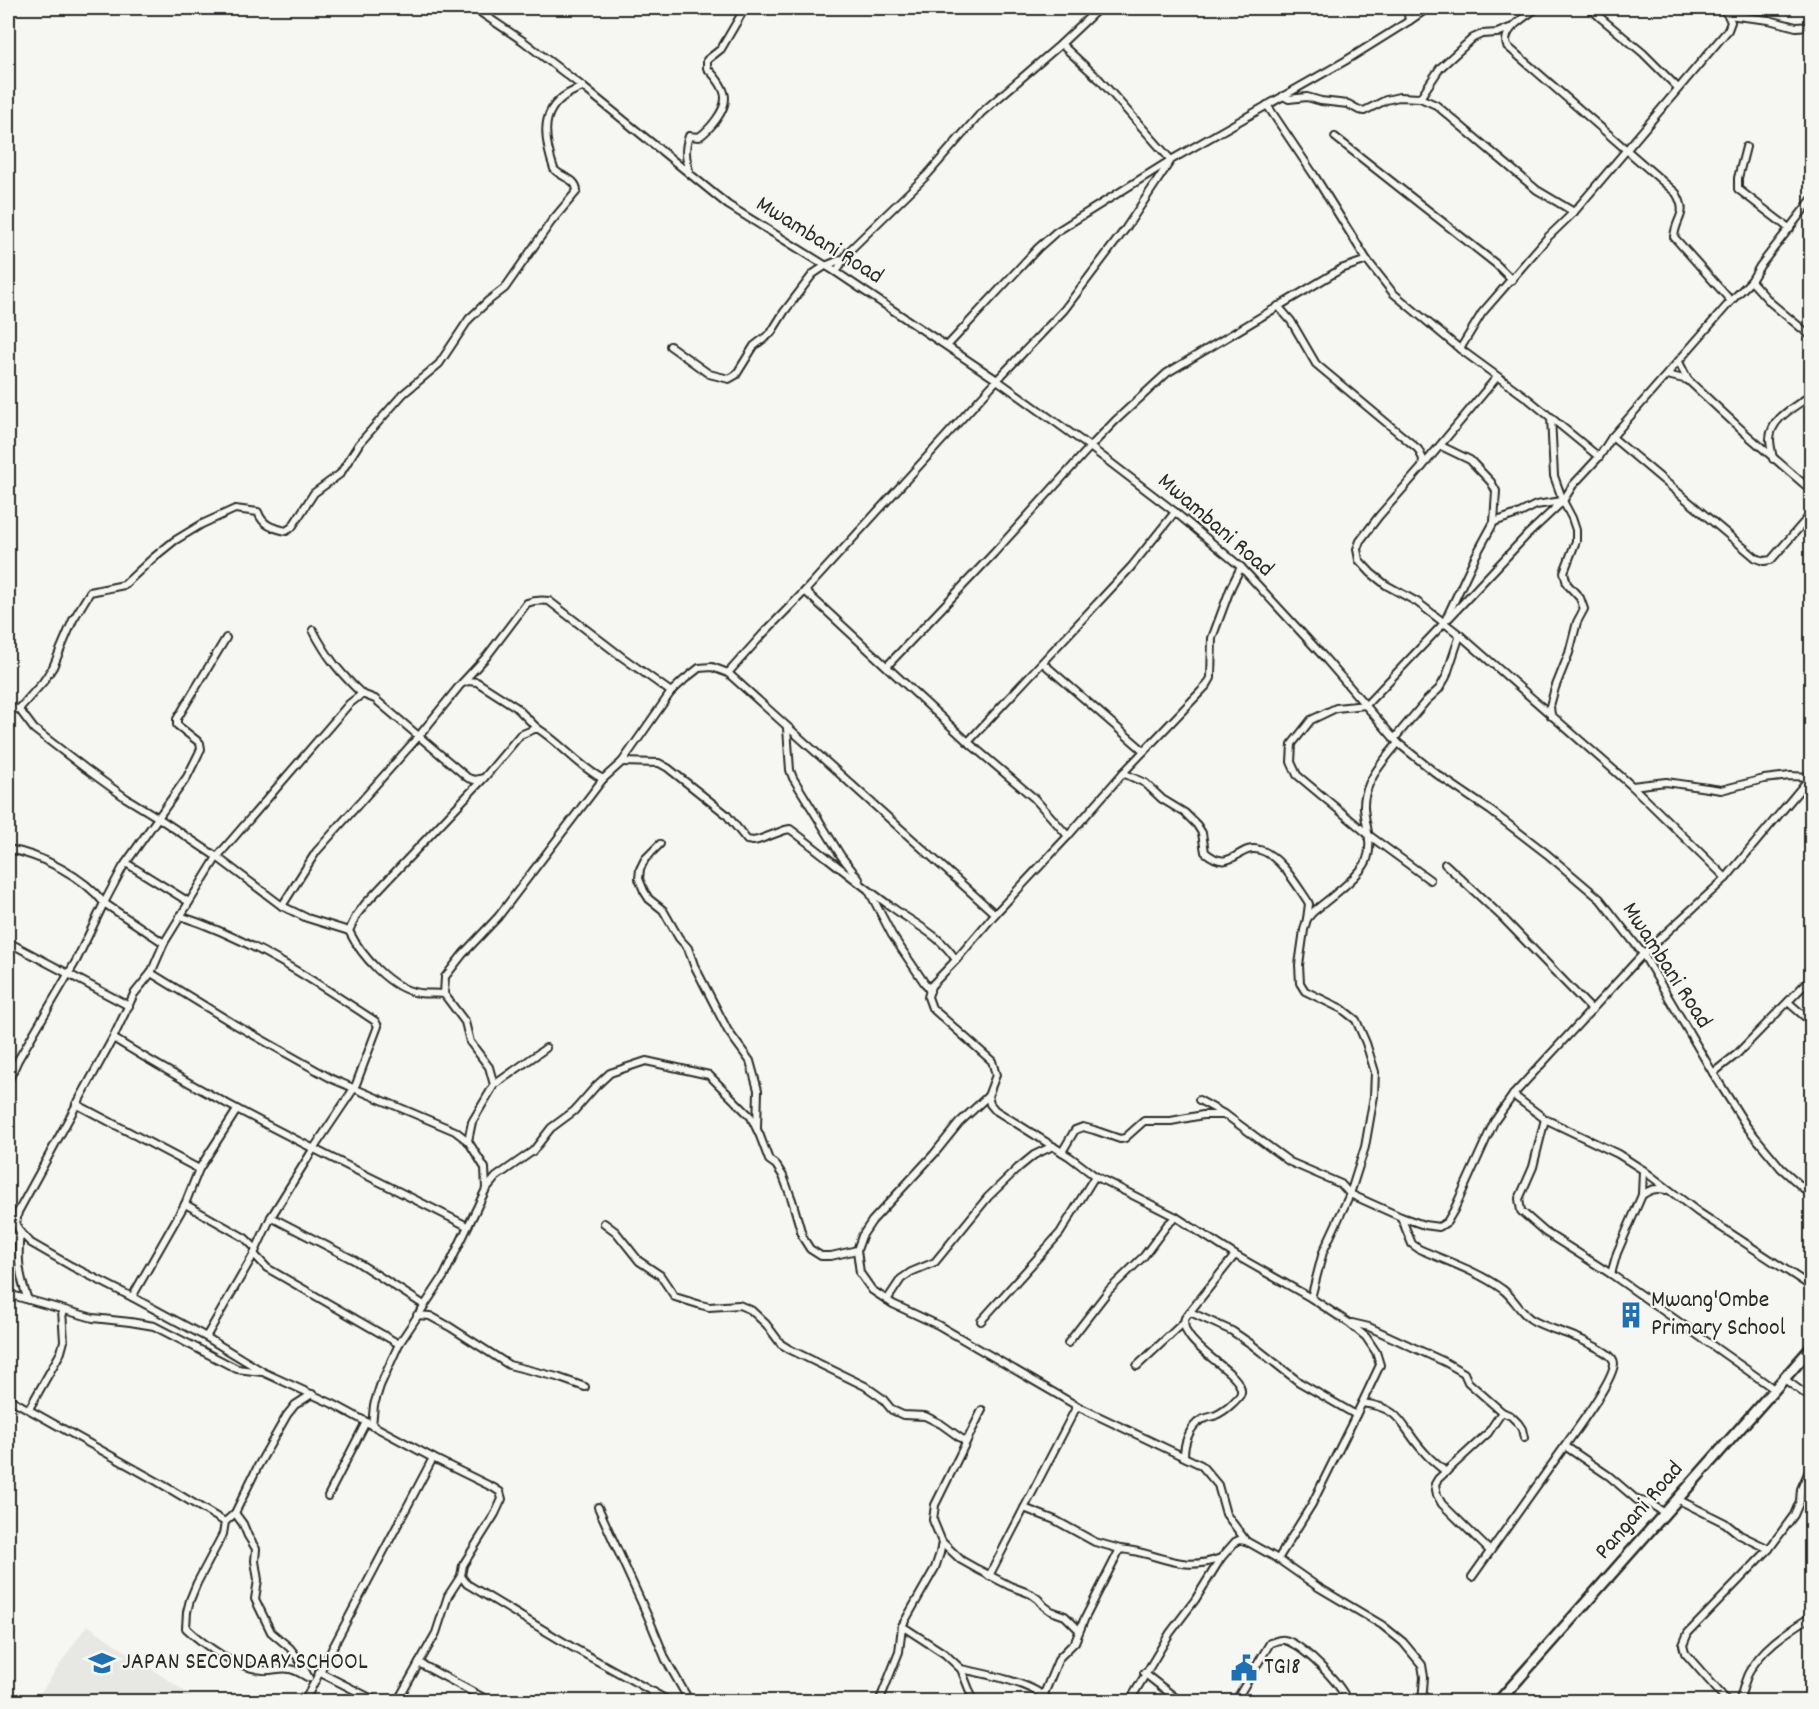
<svg xmlns="http://www.w3.org/2000/svg" width="1819" height="1709" viewBox="0 0 1819 1709" font-family="Dekko,sans-serif">
<style>
.built{fill:#e7e7e3}
.lines{fill:none;stroke-linecap:round;stroke-linejoin:round}
.street-casing{stroke:#2b2b2b;stroke-width:10}
.secondary-casing{stroke:#2b2b2b;stroke-width:14}
.street{stroke:#f6f6f2;stroke-width:6}
.secondary{stroke:#f6f6f2;stroke-width:9}
.labels{text-anchor:middle;dominant-baseline:central;stroke-width:4.5;stroke-linejoin:round;paint-order:stroke}
.street-label{font-size:24px;fill:#2b2b2b;stroke:#f6f6f2}
.poi-label{font-size:24px;fill:#2b2b2b;stroke:#f6f6f2;text-anchor:start}
</style>
<rect width="100%" height="100%" fill="#f6f6f2"/>
<filter id="ink" filterUnits="userSpaceOnUse"><feTurbulence type="fractalNoise" baseFrequency=".0167" numOctaves="2"/><feDisplacementMap in="SourceGraphic" scale="12" xChannelSelector="R" yChannelSelector="G"/><feConvolveMatrix kernelMatrix="1 2 1 2 8 2 1 2 1" color-interpolation-filters="sRGB"/></filter>
<g filter="url(#ink)">
<path class="built" d="M87,1625L199,1701H35Z"/>
<g class="lines">
<g class="street-casing">
<g id="street">
<path d="M474,8L523,41L583,87L728,205L836,272L997,380L1090,447L1175,512L1241,567L1323,656L1398,743L1438,775L1491,811L1547,854L1600,899L1643,954L1713,1073L1747,1127L1781,1168L1812,1196"/>
<path d="M1407,8L1409,21"/>
<path d="M1537,8C1526,17 1501,29 1507,46L1676,193C1689,215 1676,216 1674,237L1731,301"/>
<path d="M1590,8L1602,19L1643,53L1678,88"/>
<path d="M1728,15L1769,20L1796,27L1812,26"/>
<path d="M1283,96L1289,99L1307,97L1321,101L1348,104L1359,110L1364,111L1386,100L1399,97L1420,98L1436,105L1537,190L1574,212"/>
<path d="M1420,98L1440,68L1473,38L1482,34L1497,33L1510,28"/>
<path d="M1267,105L1314,175L1367,260"/>
<path d="M1335,137L1496,264L1512,280"/>
<path d="M1746,147L1738,178V189L1790,229"/>
<path d="M690,174C686,160 684,150 689,136L699,137C709,130 726,111 725,97C724,86 714,75 707,68V60L721,49L745,8"/>
<path d="M836,272L849,251L927,175L981,113L1061,44L1099,8"/>
<path d="M1751,281L1771,303L1812,337"/>
<path d="M1278,306L1291,321L1316,364L1418,449L1423,459L1422,467"/>
<path d="M670,346L709,374L729,379L736,375L754,346L771,333L784,312L813,274L825,266L845,258"/>
<path d="M947,346L1038,248L1056,232L1171,160L1100,80L1061,44"/>
<path d="M1460,349L1482,313L1548,237L1574,212L1728,30L1731,22L1728,15L1721,8"/>
<path d="M1679,362L1688,380L1745,433L1812,491"/>
<path d="M1667,375L1688,380"/>
<path d="M1497,377L1422,467L1379,516L1360,541L1357,549L1359,560L1371,573L1386,585L1417,602L1460,635L1632,786L1726,878"/>
<path d="M1551,417L1554,476L1563,501L1572,518L1576,530V541L1564,572L1567,584L1580,598L1584,609L1577,622L1569,653L1555,688L1550,706L1551,716"/>
<path d="M1612,437L1756,558L1764,561L1771,560L1812,513"/>
<path d="M1773,459C1772,453 1770,445 1770,439C1771,417 1796,407 1812,394"/>
<path d="M1494,522L1520,513L1536,505L1562,501"/>
<path d="M1241,567L1231,587L1212,638L1211,678L1207,685L1123,773L1068,836L995,914L956,960L931,986L928,997L932,1008L992,1061L996,1075L988,1096L990,1104L995,1110L1070,1157L1095,1176L1176,1217L1235,1255L1311,1298L1349,1323L1366,1337L1376,1352L1380,1365L1362,1403L1312,1504L1278,1559"/>
<path d="M805,591L968,742L1034,798L1068,836"/>
<path d="M1449,618L1527,535L1563,501L1573,485L1599,457L1612,437L1731,301L1751,281L1760,266L1812,199"/>
<path d="M313,630C327,657 340,673 362,694"/>
<path d="M1043,663L1144,751"/>
<path d="M887,666L994,553L1090,447L1115,421L1167,373L1341,269L1367,260L1393,293L1460,349L1527,398L1599,457"/>
<path d="M728,673L763,634L805,591L997,380L1064,310L1126,228L1171,160L1345,61L1409,21L1428,8"/>
<path d="M462,683L487,656L527,603C535,600 541,600 549,601L622,657L671,692"/>
<path d="M8,708L19,709L34,729L86,769L126,798L157,817L217,857L282,906L307,918L349,931C361,955 390,989 419,993C427,994 436,993 444,994L465,1022L470,1042L489,1067L494,1085"/>
<path d="M19,709L43,682L53,667L73,620L90,592L124,585L153,558L174,541L202,524L235,509L258,512C263,526 273,528 286,531L292,527L314,493L340,474L359,444L403,394L439,364L469,319L488,301L505,288L551,222L577,191C577,178 561,178 554,169C541,131 540,102 583,87"/>
<path d="M787,728L790,770L793,778L841,856L859,879"/>
<path d="M1394,739L1426,701L1439,689L1446,677L1460,635"/>
<path d="M968,742L1131,567L1175,512"/>
<path d="M622,762L659,763L668,768L726,814L747,840L753,841L758,840L785,830L790,829L794,832C827,857 859,884 893,908C916,925 940,935 956,960"/>
<path d="M1123,773L1145,783L1162,799L1185,813L1197,825L1202,833L1205,852C1232,875 1238,843 1260,850C1279,855 1296,884 1307,900L1309,904L1307,919"/>
<path d="M1632,786L1666,782L1721,790L1764,779L1790,776L1811,777"/>
<path d="M660,844L645,859L640,869L639,879L644,891L649,899L663,910L679,938L688,948L694,965L728,1031L750,1061L758,1090L757,1128"/>
<path d="M8,849C41,855 83,876 104,903L76,961L18,1060L8,1082"/>
<path d="M126,863L189,902"/>
<path d="M1445,864L1501,916L1592,1010"/>
<path d="M1430,880L1370,836L1297,775L1291,762L1292,744L1311,720L1336,708L1366,705L1444,623L1475,557L1494,522L1496,491L1491,482L1470,460L1441,446"/>
<path d="M869,891L892,935L930,991"/>
<path d="M282,906L316,852L419,736L461,684L468,681L477,682L516,707L537,728"/>
<path d="M180,916C251,939 313,980 375,1021L378,1026L355,1087L314,1148L271,1217L254,1254L206,1337"/>
<path d="M349,931L356,916L365,904L483,779"/>
<path d="M8,942L129,1006"/>
<path d="M164,943L104,903L123,867L187,777L201,749L200,743L177,725V719L226,638"/>
<path d="M151,973L234,1024L332,1079L455,1131L468,1141L485,1168L486,1189L444,1276L399,1344L380,1386L374,1405L372,1426"/>
<path d="M444,994L445,977L463,954L498,917L603,779"/>
<path d="M1788,1002L1812,1023"/>
<path d="M113,1038C227,1109 348,1165 467,1226"/>
<path d="M1713,1073L1737,1054L1812,977"/>
<path d="M1513,1095L1643,954L1726,878L1812,775"/>
<path d="M988,1096L959,1123L934,1154L872,1221L862,1236L857,1250L860,1273L872,1290L893,1304L938,1325L1077,1406L1201,1465L1218,1485L1226,1514L1246,1541"/>
<path d="M1199,1100L1226,1115L1290,1162L1341,1184L1350,1194L1401,1217L1424,1225L1439,1227L1447,1222L1454,1210L1494,1122L1513,1095L1545,1119L1618,1154L1643,1170L1698,1212L1812,1287"/>
<path d="M76,1104L199,1169"/>
<path d="M1545,1119L1533,1167L1519,1199L1521,1211L1545,1232L1611,1274L1774,1389"/>
<path d="M468,1141L472,1122L494,1085L546,1048"/>
<path d="M1062,1152L1075,1130L1083,1127L1094,1130L1120,1139L1125,1138L1144,1121H1171L1203,1115H1226"/>
<path d="M486,1189L496,1177L533,1151L551,1128L574,1111L596,1086L610,1073L646,1061L709,1075L751,1117L760,1136L769,1160L776,1165L783,1176L792,1200L803,1238L810,1249L821,1256H831L857,1250"/>
<path d="M1642,1195C1651,1189 1655,1188 1666,1190"/>
<path d="M185,1204L245,1238L255,1248"/>
<path d="M271,1217L354,1260L424,1305"/>
<path d="M1401,1217L1412,1244L1419,1249C1446,1261 1477,1271 1502,1289C1514,1297 1521,1315 1534,1321C1551,1330 1569,1333 1586,1342C1593,1346 1614,1354 1614,1363C1614,1380 1576,1430 1565,1446L1609,1476L1637,1500L1649,1503L1665,1513"/>
<path d="M604,1223L616,1232L639,1261L660,1275L675,1297L701,1305L709,1307L739,1305L751,1310L766,1324L781,1344L789,1349L865,1386L882,1398L892,1410L903,1415L925,1416L941,1424L966,1442"/>
<path d="M20,1232C17,1259 19,1275 28,1300"/>
<path d="M254,1254L267,1268L399,1344"/>
<path d="M1611,1274L1617,1253L1642,1195L1643,1170"/>
<path d="M8,1294L93,1318L130,1322L154,1326L237,1369L262,1372"/>
<path d="M132,1297L185,1204L199,1169L237,1110"/>
<path d="M1311,1298L1323,1252L1350,1194L1365,1147L1374,1096L1375,1072L1366,1043L1356,1020L1342,1009L1305,991L1300,983L1299,965L1304,930L1307,919L1312,913C1326,901 1358,878 1366,862C1374,843 1365,826 1364,807C1363,783 1384,760 1398,743"/>
<path d="M887,1300L901,1279L911,1272L935,1262L988,1197L1018,1168L1034,1155L1053,1146"/>
<path d="M1190,1312L1232,1331L1251,1344L1299,1382L1356,1415"/>
<path d="M417,1315L430,1316L450,1327L509,1365L557,1377L585,1387"/>
<path d="M981,1321L1060,1233L1095,1176"/>
<path d="M1352,1323L1369,1327L1445,1362L1464,1373L1468,1382L1477,1390L1502,1412L1511,1416L1518,1423L1522,1429L1524,1438"/>
<path d="M1068,1343L1109,1290L1144,1256L1167,1225L1176,1217"/>
<path d="M1137,1366L1182,1324"/>
<path d="M1783,1378L1812,1399"/>
<path d="M8,1398L158,1482L225,1522"/>
<path d="M1362,1403C1404,1408 1400,1427 1425,1453C1431,1460 1439,1466 1446,1472"/>
<path d="M29,1409L61,1352L64,1341L62,1310"/>
<path d="M1184,1456C1184,1444 1189,1427 1201,1420C1205,1418 1210,1417 1214,1416C1221,1413 1228,1408 1233,1403C1236,1400 1241,1396 1241,1392C1244,1372 1176,1344 1185,1318L1235,1255"/>
<path d="M328,1496L366,1422"/>
<path d="M1677,1499L1725,1523L1740,1535L1769,1549"/>
<path d="M598,1507L649,1619L666,1660L690,1702"/>
<path d="M1024,1508L1055,1520L1095,1542L1120,1549"/>
<path d="M235,1513L243,1524L248,1536L256,1549L255,1561L258,1580L255,1599L271,1632L290,1648L298,1658L309,1678"/>
<path d="M942,1542L961,1560L977,1569L1010,1586L1031,1594L1038,1599L1044,1606L1051,1611L1065,1616L1079,1630"/>
<path d="M1489,1550L1442,1504L1437,1495L1435,1484L1438,1479L1488,1433L1502,1412"/>
<path d="M989,1576L1077,1406"/>
<path d="M1472,1577L1565,1446"/>
<path d="M902,1626L945,1654L961,1669L974,1702"/>
<path d="M419,1663L491,1702"/>
<path d="M961,1669C986,1674 1034,1683 1051,1702"/>
<path d="M319,1672L378,1702"/>
<path d="M1144,1673L1181,1702"/>
<path d="M307,1677C302,1674 296,1670 290,1669C281,1667 272,1671 263,1670C236,1668 205,1646 186,1628L187,1612L190,1600L197,1583L223,1534L225,1522L235,1513L258,1466L287,1415L295,1405L312,1394"/>
<path d="M1044,1694L1059,1658L1075,1642L1084,1620L1120,1549C1159,1552 1179,1574 1221,1558"/>
<path d="M304,1702L433,1458"/>
<path d="M397,1702L436,1633L448,1596L461,1576"/>
<path d="M649,1702L654,1692"/>
<path d="M671,1702L572,1647L467,1584L461,1576L463,1565L495,1514L502,1499L500,1492L494,1488L433,1458L333,1404L265,1373L206,1337L132,1297L71,1266L31,1243L20,1232L16,1224L18,1212L113,1038L134,994L151,973L164,943L217,857L349,704L362,694L375,699L468,778L475,780L484,778L520,735L537,728C561,743 578,766 603,779L622,762L671,692L685,679L699,668L712,667L728,673L995,914"/>
<path d="M879,1702L899,1652L902,1626L935,1568L940,1553L942,1542L933,1520L935,1505L982,1410"/>
<path d="M1129,1702L1170,1633L1195,1600L1221,1558L1235,1542L1239,1540L1246,1541L1278,1559L1318,1587L1382,1625L1403,1642L1422,1665L1424,1677L1422,1702"/>
<path d="M1235,1702L1270,1643C1274,1642 1280,1639 1284,1640C1300,1642 1345,1687 1347,1702"/>
<path d="M1728,1702L1685,1653L1683,1645L1688,1633L1769,1549L1794,1515L1800,1501L1801,1489L1812,1464"/>
<path d="M1739,1702C1742,1693 1744,1683 1748,1674C1762,1647 1787,1632 1812,1616"/>
</g>
</g>
<g class="secondary-casing">
<path id="secondary" d="M1498,1702L1812,1347"/>
</g>
<use href="#street" class="street"/>
<use href="#secondary" class="secondary"/>
</g>
</g>
<defs>
<g id="building-bare" transform="scale(2.07)"><path d="M-4-6H4V6H1V3H-1V6H-4ZM-2.5-4.3h1.7v1.8h-1.7ZM.8-4.3h1.7v1.8H.8ZM-2.5-1h1.7V.8h-1.7ZM.8-1h1.7V.8H.8Z" fill="#1f6fb2" stroke="#f6f6f2" stroke-width="2.5" paint-order="stroke"/></g>
<g id="school-bare" transform="scale(2.07)"><path d="M0-5L7-2L0 1L-7-2ZM-4 1L0 2.5L4 1V4Q0 6-4 4Z" fill="#1f6fb2" stroke="#f6f6f2" stroke-width="2.5" paint-order="stroke"/></g>
<g id="civic-bare" transform="scale(2.07)"><path d="M-.6-6.5H3V-4.5H.6V-3L4-1V1h2V6H-6V1h2V-1L-.6-3ZM-1.2 2.5V6h2.4V2.5Z" fill="#1f6fb2" stroke="#f6f6f2" stroke-width="2.5" paint-order="stroke"/></g>
</defs>
<g fill-rule="evenodd">
<use href="#building-bare" x="1631" y="1315"/>
<use href="#school-bare" x="102" y="1663"/>
<use href="#civic-bare" x="1244" y="1668"/>
</g>
<g class="labels">
<g class="street-label">
<text transform="translate(819 241) rotate(32)">Mwambani Road</text>
<text transform="translate(1215 526) rotate(41)">Mwambani Road</text>
<text transform="translate(1666 966) rotate(57)">Mwambani Road</text>
<text transform="translate(1640 1511) rotate(-49)">Pangani Road</text>
</g>
<g class="poi-label">
<text x="1651" y="1301">Mwang'Ombe<tspan x="1651" dy="28">Primary School</tspan></text>
<text x="122" y="1663">JAPAN SECONDARY SCHOOL</text>
<text x="1264" y="1668">TG18</text>
</g>
</g>
<rect width="1819" height="1709" fill="none" stroke="#f6f6f2" stroke-width="30"/>
<rect x="15" y="15" width="1789" height="1679" fill="none" stroke="#2b2b2b" stroke-width="2" filter="url(#ink)"/>
</svg>
